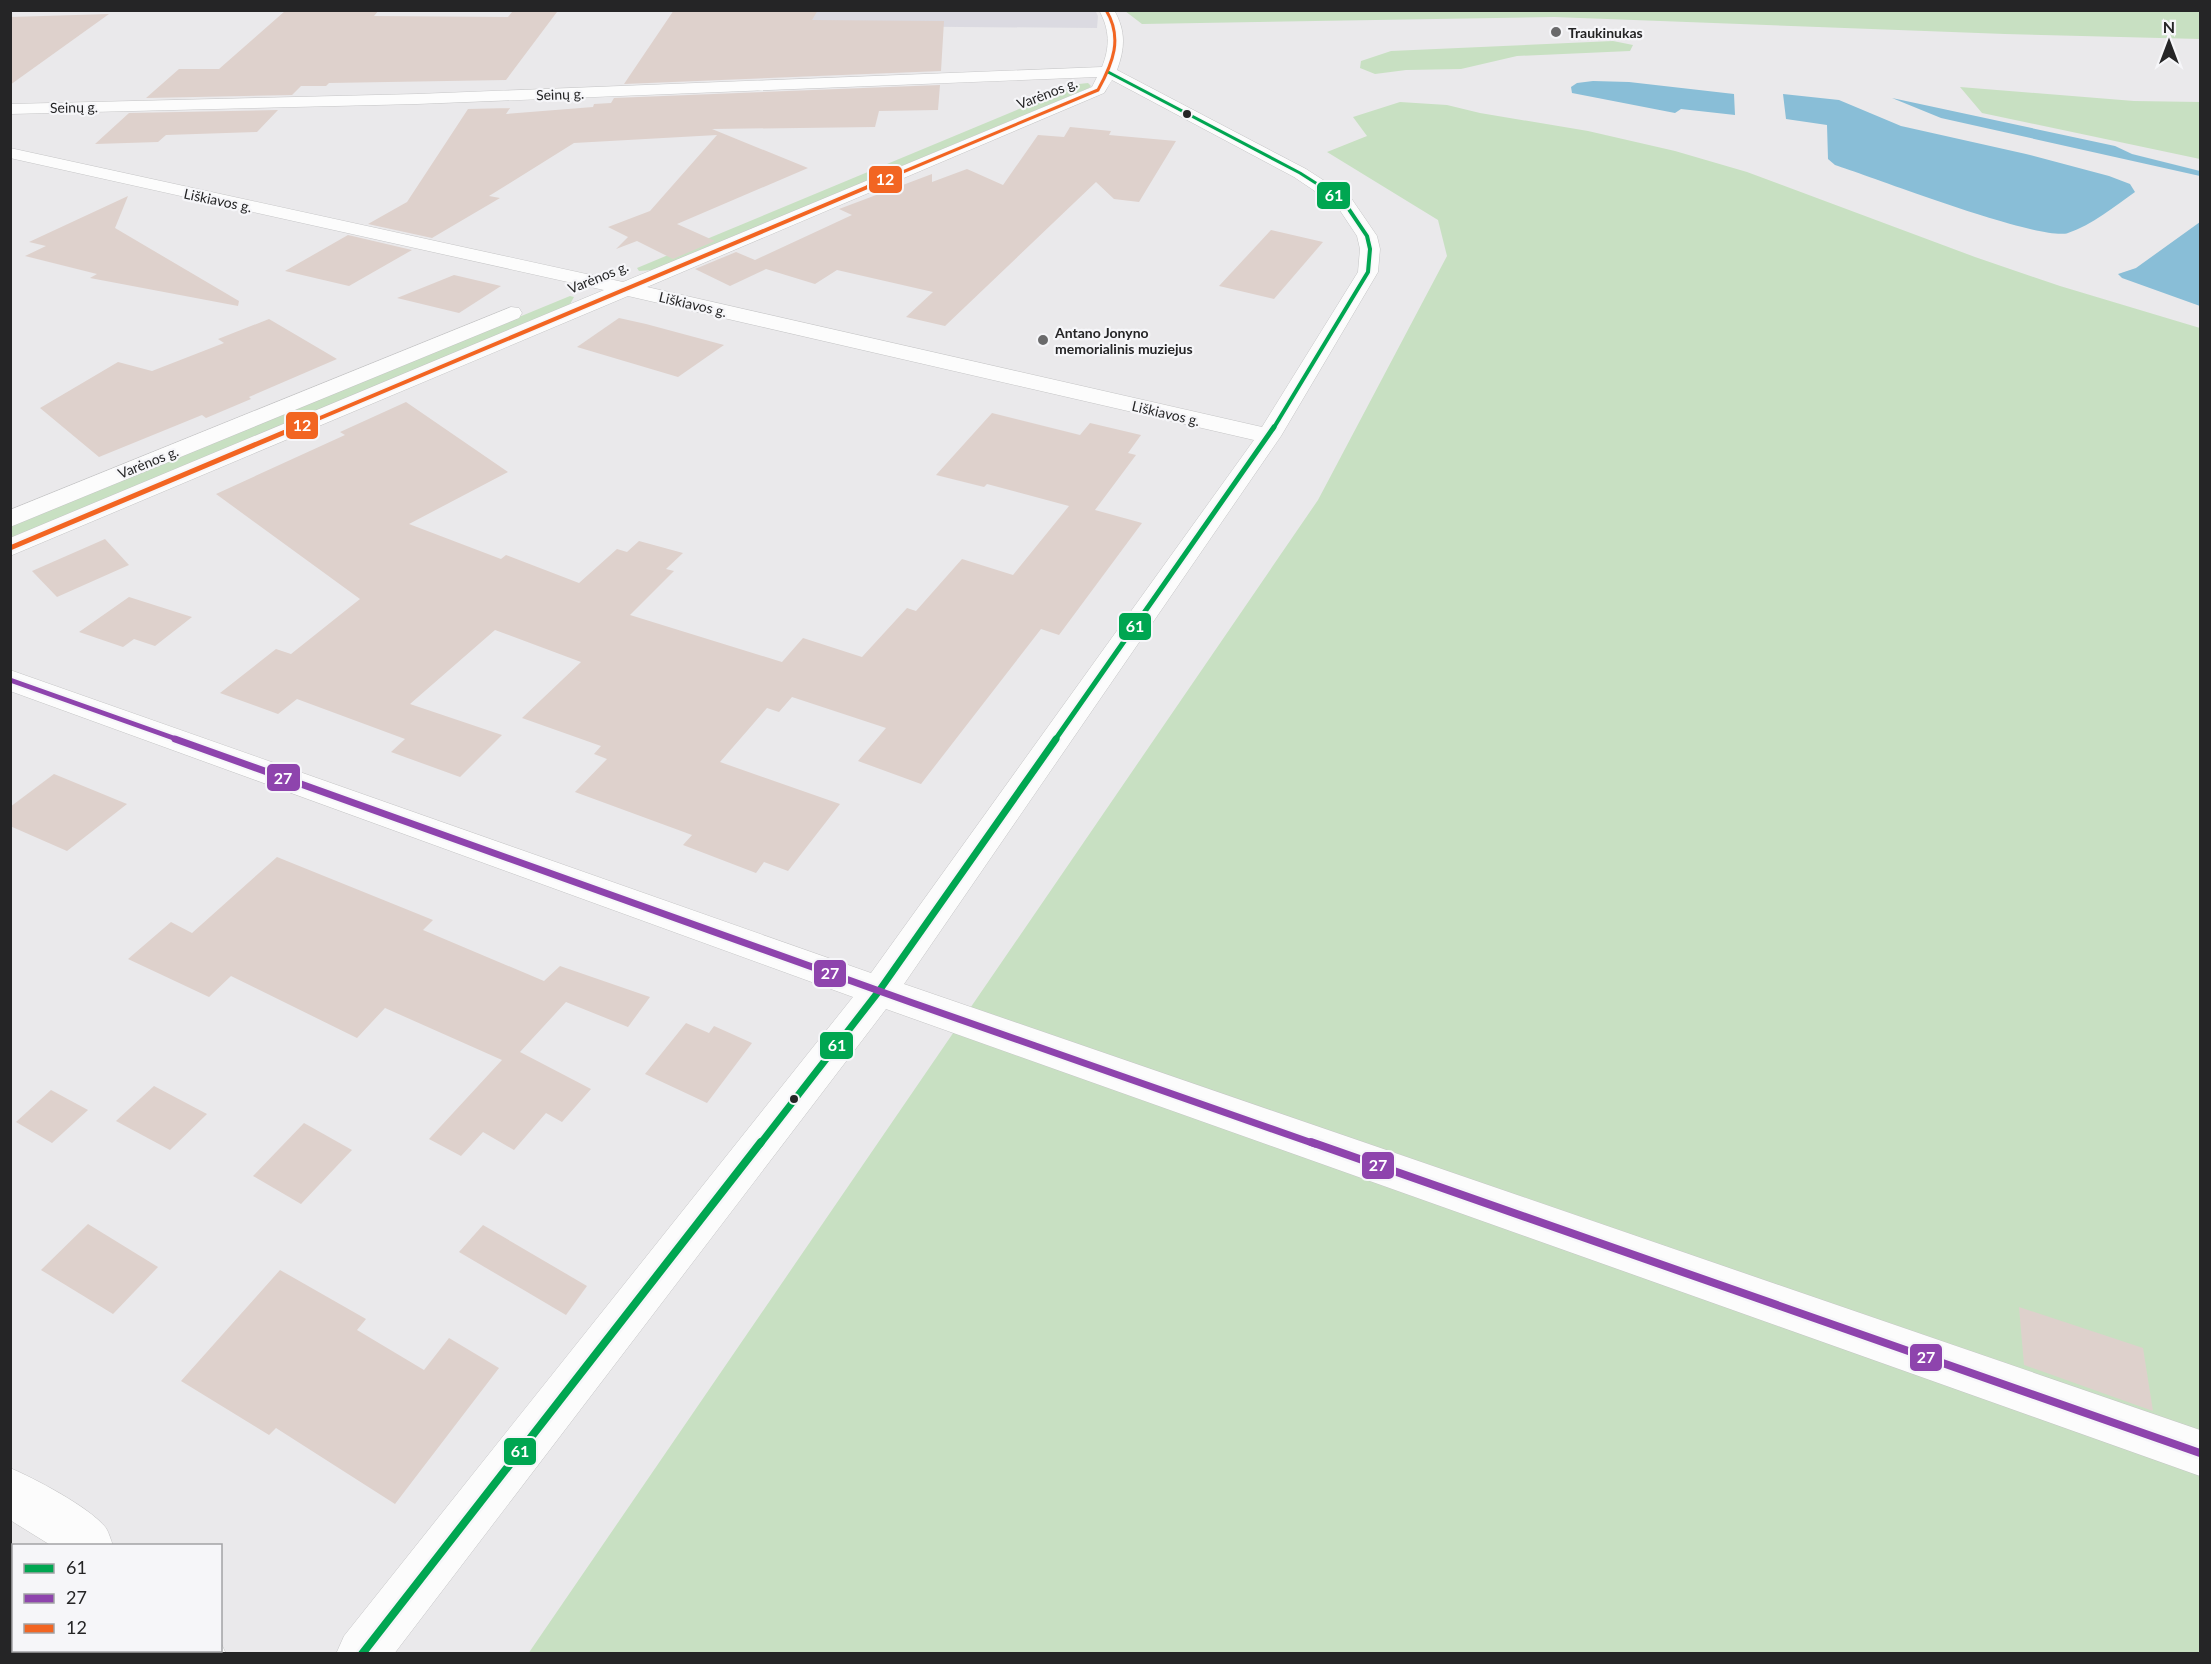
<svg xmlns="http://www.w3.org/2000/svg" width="2211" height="1664" viewBox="0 0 2211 1664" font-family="Lato,sans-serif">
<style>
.built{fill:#dbdae1}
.green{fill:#c8e0c2}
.water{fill:#89bed7}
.building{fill:#ded1cc}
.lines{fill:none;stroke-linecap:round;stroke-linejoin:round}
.minor-casing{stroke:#c5c5c6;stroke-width:1}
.minor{fill:#fcfcfc;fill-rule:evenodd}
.bus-1-far4-casing{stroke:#f6f6f9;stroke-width:5}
.bus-1-far3-casing{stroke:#f6f6f9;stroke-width:7}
.bus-1-far2-casing{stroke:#f6f6f9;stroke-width:9}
.bus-1-far1-casing{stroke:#f6f6f9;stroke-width:11}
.bus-1-casing{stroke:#f6f6f9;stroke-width:13}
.bus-2-far2-casing{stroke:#f6f6f9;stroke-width:9}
.bus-2-far1-casing{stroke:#f6f6f9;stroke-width:11}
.bus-2-casing{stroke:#f6f6f9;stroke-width:13}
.bus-3-far2-casing{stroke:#f6f6f9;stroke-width:5}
.bus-3-far1-casing{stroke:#f6f6f9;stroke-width:7}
.bus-3-casing{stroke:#f6f6f9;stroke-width:9}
.bus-1-far4{stroke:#00a651;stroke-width:3}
.bus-1-far3{stroke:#00a651;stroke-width:4}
.bus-1-far2{stroke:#00a651;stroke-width:5}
.bus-1-far1{stroke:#00a651;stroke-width:7}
.bus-1{stroke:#00a651;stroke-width:8}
.bus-2-far2{stroke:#8e44ad;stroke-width:5}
.bus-2-far1{stroke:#8e44ad;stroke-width:7}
.bus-2{stroke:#8e44ad;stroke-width:8}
.bus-3-far2{stroke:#f26522;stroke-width:3}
.bus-3-far1{stroke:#f26522;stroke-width:4}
.bus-3{stroke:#f26522;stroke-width:5}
.poi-dot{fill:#6a6a6b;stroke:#f6f6f9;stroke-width:2}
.bus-dot{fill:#252526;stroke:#f6f6f9;stroke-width:2}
.labels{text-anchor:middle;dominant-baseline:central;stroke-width:4.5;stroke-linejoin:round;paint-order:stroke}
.far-poi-label{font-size:14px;font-weight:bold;fill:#252526;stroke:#f6f6f9;text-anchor:start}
.far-street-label{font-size:14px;fill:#252526;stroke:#f6f6f9}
.line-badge{stroke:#f6f6f9;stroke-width:2}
.badge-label{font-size:16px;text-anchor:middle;font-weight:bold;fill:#fff}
</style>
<rect width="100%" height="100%" fill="#eae9eb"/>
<path class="built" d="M725,10H1095L1098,16L1097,28L717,25Z"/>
<g class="green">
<path d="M2200,10V39L2005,34L1554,17L1142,24L1125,11Z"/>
<path d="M1613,41L1633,45L1630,51L1517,56L1461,69L1406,70L1375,74L1360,68L1361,61L1391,51Z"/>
<path d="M1088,83L1091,86L1089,88L652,270L639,271L637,268L1079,84Z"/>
<path d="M1960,87L2134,101L2200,102V159L1982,113Z"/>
<path d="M1400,102L1447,105L1480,113L1588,131L1675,151L1747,172L1975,257L2060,286L2200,328V1653L528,1654L1318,500L1447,256L1438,220L1327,152L1367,136L1353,117Z"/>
<path d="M570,296L574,297L569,306L11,539V526Z"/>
</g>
<g class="water">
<path d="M1593,81L1629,82L1734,94L1735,115L1681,109L1675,113L1572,93L1571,87L1577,83Z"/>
<path d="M1783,94L1839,100L1901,126L2026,154L2109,176L2130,184L2135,192C2115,206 2092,225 2068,233C2041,242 1872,177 1835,165L1828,159L1827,125L1786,119Z"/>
<path d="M1892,98L2115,146L2132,154L2200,171V176L1941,118Z"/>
<path d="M2200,222V306L2122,278L2118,274L2136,268Z"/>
</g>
<g class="building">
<path d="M379,10L374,16L508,17L512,12H557L506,80L329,83L326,86H301L292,95L146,98L179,69H219L285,11Z"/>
<path d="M674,10H818L812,20L944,21L941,71L624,84Z"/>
<path d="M109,14L10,85V17Z"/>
<path d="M940,85L938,110L879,111L875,127L712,129L808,168L677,224L715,241L673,259L637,241L616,249L628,237L608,227L650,211L717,135L574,143L489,196L500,198L432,238L368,224L407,202L468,109L510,108L506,114L593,107L594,104L611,103L614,98Z"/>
<path d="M278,110L257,132L166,135L158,142L95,144L129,113Z"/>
<path d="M1070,127L1111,131L1109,135L1176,141L1139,202L1114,199L1096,182L945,326L906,317L933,292L837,270L815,284L766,269L730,286L695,269L736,252L755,260L852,215L839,209L932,174V182L967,169L1003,185L1038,135L1064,137Z"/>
<path d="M128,196L115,228L239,301L238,306L90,278L97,274L25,256L46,246L29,242Z"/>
<path d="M1271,230L1323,242L1274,299L1219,286Z"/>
<path d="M348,235L412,250L349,286L285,271Z"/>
<path d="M454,275L501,286L459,313L397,298Z"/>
<path d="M619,318L646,324L724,345L678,377L577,347Z"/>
<path d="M269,319L337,359L249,397L251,399L206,418L202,415L99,457L40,408L118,362L152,371L224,343L218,339Z"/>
<path d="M406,402L508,472L409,524L501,559L506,555L579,583L617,549L627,552L639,541L683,553L666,569L674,571L630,615L782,662L803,638L862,657L907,608L916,611L962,559L1013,575L1069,506L987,484L984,487L936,475L992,413L1080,435L1090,423L1141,435L1128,453L1136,455L1095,510L1142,523L1059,635L1041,629L921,784L858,761L886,728L792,697L779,712L767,708L720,762L840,804L788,871L764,862L756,873L683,845L692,835L575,792L607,759L594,754L601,746L522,718L581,662L495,630L410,704L502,735L460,777L391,752L405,739L297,699L278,714L220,693L276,649L291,654L360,599L216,494L345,435L340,432Z"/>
<path d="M105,539L129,565L57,597L32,571Z"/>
<path d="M129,597L192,617L155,646L134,639L123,647L79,632Z"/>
<path d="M54,774L127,804L67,851L10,826V807Z"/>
<path d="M277,857L433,920L423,930L544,981L560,966L650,997L628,1027L566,1002L520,1052L591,1089L562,1122L546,1113L514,1150L483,1132L461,1156L429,1139L502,1060L385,1008L357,1038L231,976L209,997L128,959L171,922L192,933Z"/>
<path d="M686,1023L709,1033L714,1026L752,1043L707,1103L645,1074Z"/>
<path d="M154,1086L207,1114L170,1150L116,1121Z"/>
<path d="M51,1090L88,1110L52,1143L16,1122Z"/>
<path d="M304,1123L352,1150L301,1204L253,1176Z"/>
<path d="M88,1224L158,1267L113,1314L41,1270Z"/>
<path d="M483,1225L587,1286L566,1315L459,1252Z"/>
<path d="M280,1270L366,1319L357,1330L424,1370L449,1338L499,1368L395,1504L276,1428L269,1435L181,1381Z"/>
<path d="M2019,1307L2143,1348L2153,1411L2024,1365Z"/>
</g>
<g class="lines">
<g class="minor-casing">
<g id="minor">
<path d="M1099,10H1114C1126,31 1125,48 1117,70L1306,169L1351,198L1377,236L1380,249L1378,272L1281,436L904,984L2200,1430V1476L886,1009L394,1654H336L344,1636L853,997L10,691V670L871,973L1254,440L628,296L10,556V538L604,290L10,158V148L623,282L1092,87L1097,77L417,104L10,114V104L417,94L1102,67C1110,47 1110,30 1099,10ZM1112,80L1294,177L1337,206L1357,236L1360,249L1358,272L1262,427L647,287L1104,93Z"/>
<path d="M511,307L519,308L522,313L519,318L10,527V510Z"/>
<path d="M10,1468C34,1478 91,1508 106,1528C109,1533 111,1540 113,1546H52L10,1520Z"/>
<path d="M220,1641L226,1654H173L172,1650H220Z"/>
</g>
</g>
<use href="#minor" class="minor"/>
<g class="bus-1-far4-casing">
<path id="bus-1-far4" d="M1108,72L1300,173L1322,187"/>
</g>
<g class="bus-1-far3-casing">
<path id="bus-1-far3" d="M1273,429L1368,272L1370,249L1367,236L1344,202L1319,186"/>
</g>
<g class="bus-1-far2-casing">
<path id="bus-1-far2" d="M1055,740L1274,427"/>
</g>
<g class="bus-1-far1-casing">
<path id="bus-1-far1" d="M760,1144L879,991L1056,739"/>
</g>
<g class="bus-1-casing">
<path id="bus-1" d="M362,1654L761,1142"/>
</g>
<g class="bus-2-far2-casing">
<path id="bus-2-far2" d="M10,680L179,740"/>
</g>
<g class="bus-2-far1-casing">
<path id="bus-2-far1" d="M175,739L910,1002L1315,1144"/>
</g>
<g class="bus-2-casing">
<path id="bus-2" d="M1311,1142L2200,1453"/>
</g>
<g class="bus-3-far2-casing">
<path id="bus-3-far2" d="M867,187L1098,90C1113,63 1123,38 1106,10"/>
</g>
<g class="bus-3-far1-casing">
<path id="bus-3-far1" d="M294,429L870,186"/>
</g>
<g class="bus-3-casing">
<path id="bus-3" d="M10,548L297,427"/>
</g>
<use href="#bus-1-far4" class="bus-1-far4"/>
<use href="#bus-1-far3" class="bus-1-far3"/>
<use href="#bus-1-far2" class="bus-1-far2"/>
<use href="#bus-1-far1" class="bus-1-far1"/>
<use href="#bus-1" class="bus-1"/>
<use href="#bus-2-far2" class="bus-2-far2"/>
<use href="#bus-2-far1" class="bus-2-far1"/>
<use href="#bus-2" class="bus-2"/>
<use href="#bus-3-far2" class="bus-3-far2"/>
<use href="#bus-3-far1" class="bus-3-far1"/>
<use href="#bus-3" class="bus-3"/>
</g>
<g class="poi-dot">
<circle cx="1556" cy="32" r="6"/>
<circle cx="1043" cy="340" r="6"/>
</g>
<g class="bus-dot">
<circle cx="1187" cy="114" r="5"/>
<circle cx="794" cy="1099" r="5"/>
</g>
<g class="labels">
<g class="far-poi-label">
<text x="1568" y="32">Traukinukas</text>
<text x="1055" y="332">Antano Jonyno<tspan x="1055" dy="16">memorialinis muziejus</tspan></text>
</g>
<g class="far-street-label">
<text transform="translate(1047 93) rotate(-21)">Varėnos g.</text>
<text transform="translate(560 94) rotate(-2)">Seinų g.</text>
<text transform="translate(74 107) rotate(-1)">Seinų g.</text>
<text transform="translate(218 200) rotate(12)">Liškiavos g.</text>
<text transform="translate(598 277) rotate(-22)">Varėnos g.</text>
<text transform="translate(693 304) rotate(13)">Liškiavos g.</text>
<text transform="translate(1166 413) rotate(13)">Liškiavos g.</text>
<text transform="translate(148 462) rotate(-22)">Varėnos g.</text>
</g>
</g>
<g class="line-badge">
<rect x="868" y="165" width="35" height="29" rx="6" fill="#f26522"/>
<rect x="1316" y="181" width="35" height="29" rx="6" fill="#00a651"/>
<rect x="285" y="411" width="34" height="29" rx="6" fill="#f26522"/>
<rect x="1118" y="612" width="34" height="29" rx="6" fill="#00a651"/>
<rect x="266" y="763" width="35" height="29" rx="6" fill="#8e44ad"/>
<rect x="813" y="959" width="34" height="29" rx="6" fill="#8e44ad"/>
<rect x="819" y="1031" width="35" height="29" rx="6" fill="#00a651"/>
<rect x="1361" y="1151" width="34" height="29" rx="6" fill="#8e44ad"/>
<rect x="1909" y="1343" width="34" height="29" rx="6" fill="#8e44ad"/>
<rect x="503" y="1437" width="34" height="29" rx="6" fill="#00a651"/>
</g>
<g class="badge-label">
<text x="885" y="185">12</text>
<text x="1334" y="201">61</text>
<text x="302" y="431">12</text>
<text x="1135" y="632">61</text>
<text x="283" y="784">27</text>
<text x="830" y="979">27</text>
<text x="837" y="1051">61</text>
<text x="1378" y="1171">27</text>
<text x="1926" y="1363">27</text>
<text x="520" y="1457">61</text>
</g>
<rect width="2211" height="1664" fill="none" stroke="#252526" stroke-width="24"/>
<rect x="12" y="1544" width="210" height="108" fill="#f6f6f9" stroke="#a2a2a5" stroke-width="1.5"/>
<rect x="24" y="1564" width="30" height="9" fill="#00a651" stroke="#a2a2a5" stroke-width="1.5"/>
<text x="66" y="1574" font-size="18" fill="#252526">61</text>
<rect x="24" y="1594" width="30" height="9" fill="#8e44ad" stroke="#a2a2a5" stroke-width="1.5"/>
<text x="66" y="1604" font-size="18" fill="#252526">27</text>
<rect x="24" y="1624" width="30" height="9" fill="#f26522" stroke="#a2a2a5" stroke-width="1.5"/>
<text x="66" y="1634" font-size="18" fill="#252526">12</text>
<g transform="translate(2169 42)" stroke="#f6f6f9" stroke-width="4.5" paint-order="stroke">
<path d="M0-4.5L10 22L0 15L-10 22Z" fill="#252526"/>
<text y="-9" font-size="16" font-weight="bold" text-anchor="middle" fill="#252526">N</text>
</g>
</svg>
